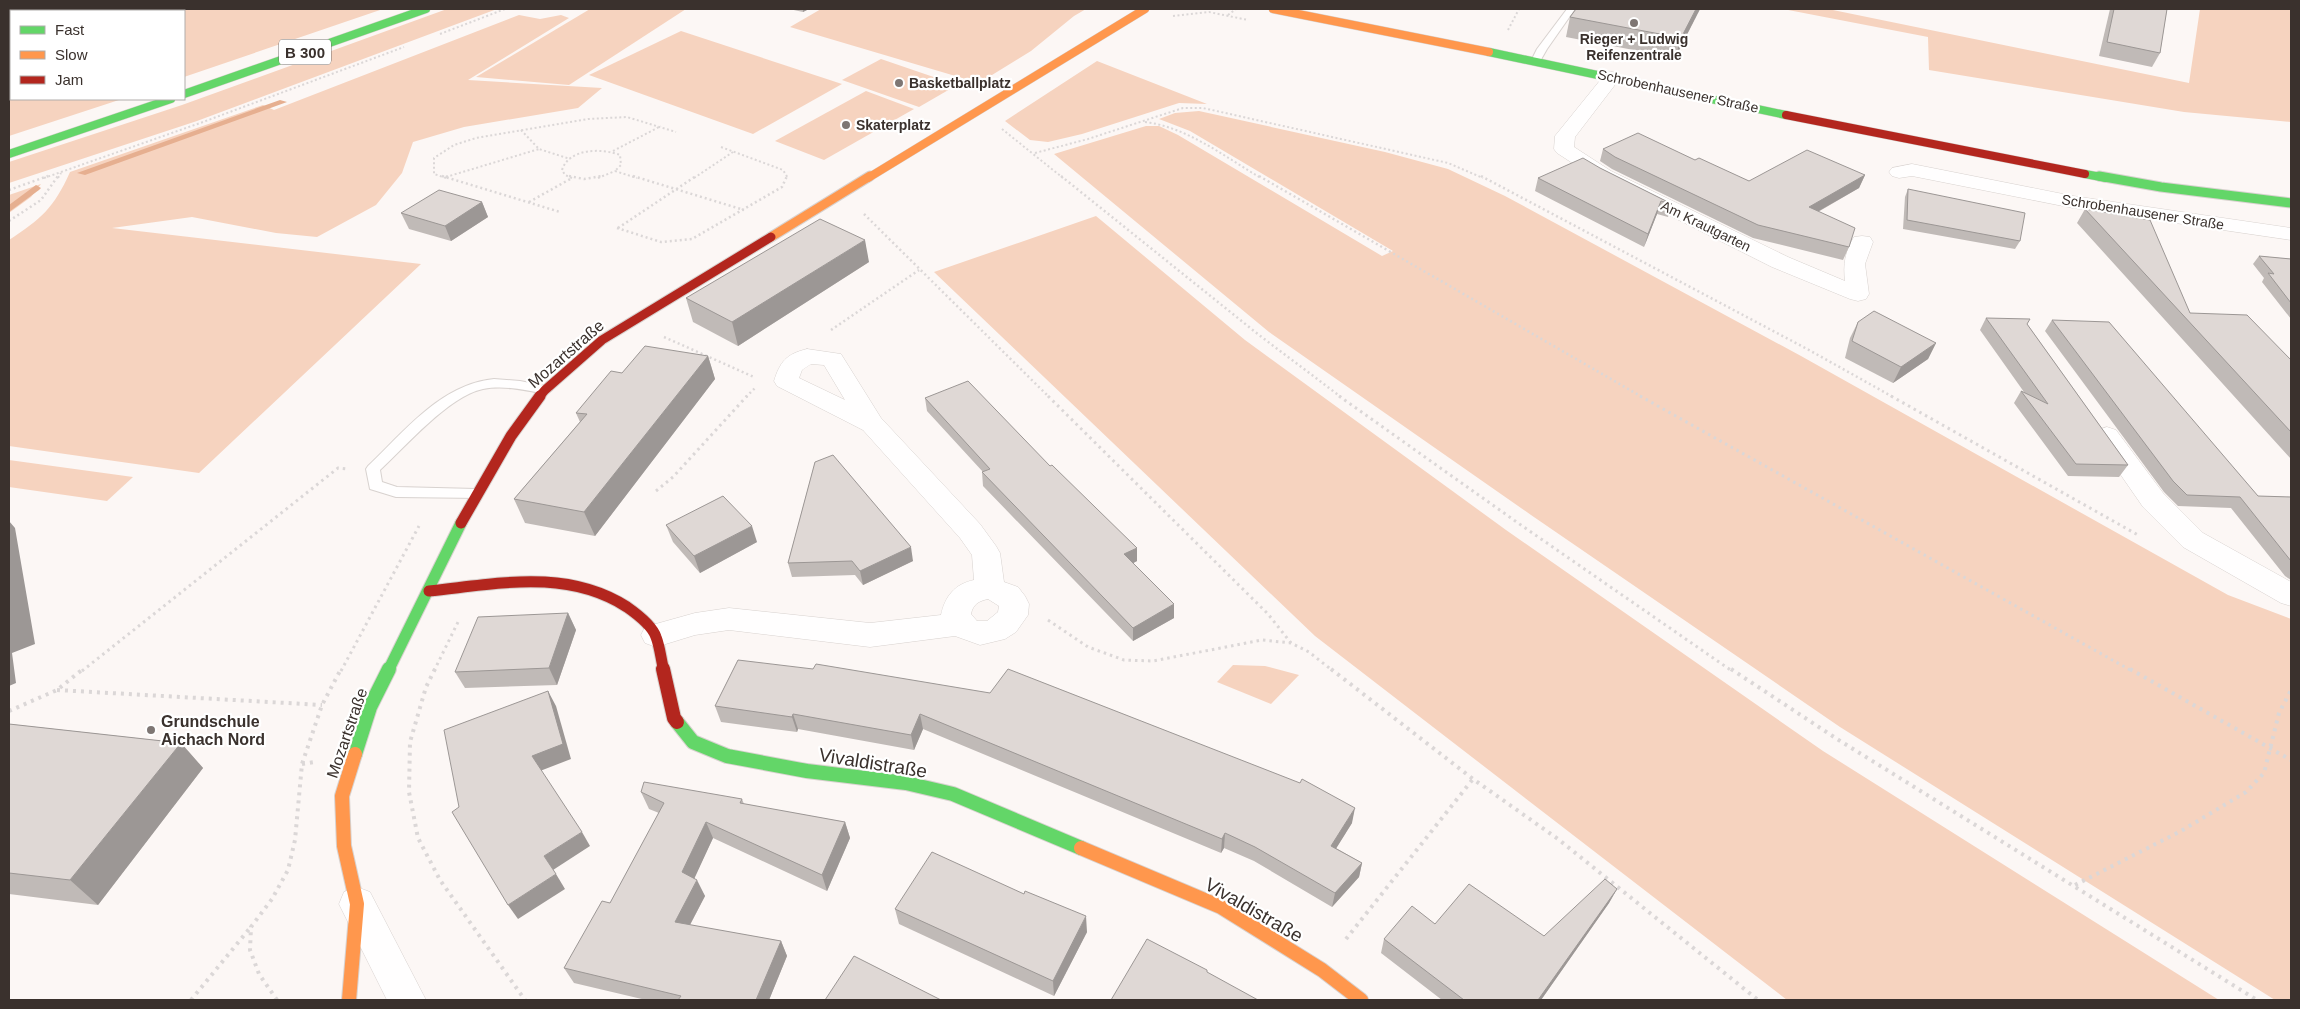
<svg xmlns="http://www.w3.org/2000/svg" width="2300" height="1009" viewBox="0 0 2300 1009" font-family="Arial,sans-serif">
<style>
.green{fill:#f6d3bf}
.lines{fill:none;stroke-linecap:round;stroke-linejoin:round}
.stream{fill:#e6af90;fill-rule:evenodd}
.lane-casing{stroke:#d8d2cf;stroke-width:2}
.street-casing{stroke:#d8d2cf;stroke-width:1}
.fast-far3-casing{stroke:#d8d2cf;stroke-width:9}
.fast-far2-casing{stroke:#d8d2cf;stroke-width:11}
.fast-far1-casing{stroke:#d8d2cf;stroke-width:13}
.fast-casing{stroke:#d8d2cf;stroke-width:16}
.slow-far2-casing{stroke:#d8d2cf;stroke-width:9}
.slow-far1-casing{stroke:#d8d2cf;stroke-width:11}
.slow-casing{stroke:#d8d2cf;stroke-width:16}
.jam-far3-casing{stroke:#d8d2cf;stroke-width:9}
.jam-far2-casing{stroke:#d8d2cf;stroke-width:11}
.jam-far1-casing{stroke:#d8d2cf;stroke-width:13}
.jam-casing{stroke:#d8d2cf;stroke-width:16}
.path-far3{stroke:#dbd7d7;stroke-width:2;stroke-dasharray:2 2.5;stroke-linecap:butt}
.path-far2{stroke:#dbd7d7;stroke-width:2.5;stroke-dasharray:2 3;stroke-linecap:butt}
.path-far1{stroke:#dbd7d7;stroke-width:3;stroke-dasharray:2.5 4;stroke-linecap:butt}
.path{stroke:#dbd7d7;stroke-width:4;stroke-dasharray:3 5;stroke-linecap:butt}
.lane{fill:#fffefe;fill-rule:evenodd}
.street{fill:#fffefe;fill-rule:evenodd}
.fast-far3{stroke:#63d668;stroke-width:8}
.fast-far2{stroke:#63d668;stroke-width:9}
.fast-far1{stroke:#63d668;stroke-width:11}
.fast{stroke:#63d668;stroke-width:14}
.slow-far2{stroke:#ff974d;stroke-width:8}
.slow-far1{stroke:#ff974d;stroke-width:9}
.slow{stroke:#ff974d;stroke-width:14}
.jam-far3{stroke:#b3261e;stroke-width:8}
.jam-far2{stroke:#b3261e;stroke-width:9}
.jam-far1{stroke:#b3261e;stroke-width:11}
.jam{stroke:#b3261e;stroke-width:14}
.wall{fill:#c0bab7}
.shaded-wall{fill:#9c9795}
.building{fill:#dfd8d5;stroke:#9c9795}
.poi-dot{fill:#7e7673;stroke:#fff;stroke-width:2}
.labels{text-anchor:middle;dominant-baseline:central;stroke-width:4.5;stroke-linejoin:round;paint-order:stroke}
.far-poi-label{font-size:14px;font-weight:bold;fill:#3a312d;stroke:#fff;text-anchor:start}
.far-street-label{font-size:14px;fill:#3a312d;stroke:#fff}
.shield{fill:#fff;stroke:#756f6c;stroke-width:1}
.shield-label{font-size:15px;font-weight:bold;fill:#3a312d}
.street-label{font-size:16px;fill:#3a312d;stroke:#fff}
.poi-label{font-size:16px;font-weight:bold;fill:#3a312d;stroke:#fff;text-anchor:start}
.near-street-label{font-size:19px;fill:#3a312d;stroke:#fff}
</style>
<rect width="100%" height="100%" fill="#fcf7f5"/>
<g class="green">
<path d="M22,9H383L184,77V11H23Z"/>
<path d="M447,9H497L197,121L9,183V162L182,105Z"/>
<path d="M590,9H686L569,85L476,77Z"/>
<path d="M821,9H1086L1074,16L1031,51L979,83L790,27Z"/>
<path d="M1783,9H1828L2189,83L2200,9H2291V122L2184,112L1929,70L1928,37Z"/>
<path d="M519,15L540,19L561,15L569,18L468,80L602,88L578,108L464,127L413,142L402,173L376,205L317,237L276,233L192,217L112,228L421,264L199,473L9,446V240C41,219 54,208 70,172L263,105L274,110Z"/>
<path d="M681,31L842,84L753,134L589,75Z"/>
<path d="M881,59L957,85L919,107L842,80Z"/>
<path d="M1097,61L1207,104L1179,103L1082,134L1048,142L1030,140L1005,121Z"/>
<path d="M866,91L914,109L824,160L775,141Z"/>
<path d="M11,95V99H122L9,136V96Z"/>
<path d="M1199,111L1385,152L1448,169L1505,196L1801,356L2228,595L2291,619V1000H2275L1840,727L1531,515L1269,332L1054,154L1146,126H1159L1178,135L1382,256L1393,251L1190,131L1159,119L1175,113Z"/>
<path d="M41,184L31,197L9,213V195Z"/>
<path d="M1096,216L1245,340L1506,530L1823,751L2219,1000H1787L1315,636L934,272Z"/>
<path d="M9,460L133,477L107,501L9,487Z"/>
<path d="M1233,665L1265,666L1299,675L1271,704L1217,682Z"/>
</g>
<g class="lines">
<g class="stream">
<rect x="43" y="9" width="8" height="2"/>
<path d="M280,100L287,102L85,175L77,173Z"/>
<path d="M36,185L41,188L39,190L9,212V205Z"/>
</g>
<g class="lane-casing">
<g id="lane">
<path d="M1567,9H1575L1547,49L1539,63H1533L1531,61L1537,49Z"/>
<path d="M494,379L520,381L550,387L552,390L545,394C525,390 504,385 483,389C449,396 406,446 380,470L382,482L397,487L476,489L481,490L483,494L481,498L396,497L370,489L366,469L368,466C404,432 441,384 494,379Z"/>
</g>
</g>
<g class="street-casing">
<g id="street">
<path d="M1612,72L1618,73L1621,77L1575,137L1574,147L1611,171L1788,257L1845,281C1843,265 1845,251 1854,237L1862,236L1870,237L1873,242L1865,264L1869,294L1866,299L1858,301L1850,299L1772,267L1597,179L1557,153L1554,149L1555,136L1606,73Z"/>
<path d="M1912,164L2073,196L2291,228V240L2073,208L1912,176L1899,178L1892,176L1889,172L1892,168Z"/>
<path d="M807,349L841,354L881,418L980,524L996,546L1000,553L1004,582L1018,587L1025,596L1029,604L1028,615L1016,632L1005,639L980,645L955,636L870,647L729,630L695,635L656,647L645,643L641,635L645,627L695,613L729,608L870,623L941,615C945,596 955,584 974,580L972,555L960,538L863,430L777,386L774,381C780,362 786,354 807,349ZM811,364L824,365L845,400L799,378L802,370ZM988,599L999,606L998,612L987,621H977L971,614C973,604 979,601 988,599Z"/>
<path d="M2107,427L2116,430L2163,493L2203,533L2291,582V606L2281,603L2183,547L2143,507L2098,442L2094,436L2098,430Z"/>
<path d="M357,887L370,892L426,1000H387L339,904L344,892Z"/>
</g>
</g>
<g class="fast-far3-casing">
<g id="fast-far3">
<path d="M1489,52L1786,115"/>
<path d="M184,94L426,9"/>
<path d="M9,154L171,99"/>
<path d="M2085,174L2106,178"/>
</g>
</g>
<g class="fast-far2-casing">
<path id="fast-far2" d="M2099,176L2161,187L2291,203"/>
</g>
<g class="fast-far1-casing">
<path id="fast-far1" d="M388,671L461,523"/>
</g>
<g class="fast-casing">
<g id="fast">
<path d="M677,722L693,742L727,756L807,771L906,783L953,794L1081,848"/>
<path d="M355,754L370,707L389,669"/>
</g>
</g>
<g class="slow-far2-casing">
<g id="slow-far2">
<path d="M1273,9L1489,52"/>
<path d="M868,178L1145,9"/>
</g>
</g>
<g class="slow-far1-casing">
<path id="slow-far1" d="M771,237L870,176"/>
</g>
<g class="slow-casing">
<g id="slow">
<path d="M1081,848L1221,907L1322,970L1361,1000"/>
<path d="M349,1000L357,904L344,846L342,796L355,754"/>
</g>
</g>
<g class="jam-far3-casing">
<path id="jam-far3" d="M1786,115L2085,174"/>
</g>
<g class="jam-far2-casing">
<path id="jam-far2" d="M539,397L545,390L602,340L771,237"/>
</g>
<g class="jam-far1-casing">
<g id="jam-far1">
<path d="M461,523L511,436L540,396"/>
<path d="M429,591C497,584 566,568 627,607C637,614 652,625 656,637C660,647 661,660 664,671"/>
</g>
</g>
<g class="jam-casing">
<path id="jam" d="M663,669L674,718L677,722"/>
</g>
<g class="path-far3">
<path d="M1228,15L1236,9"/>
<path d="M1173,16L1209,12L1248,20"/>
<path d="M1508,30L1519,9"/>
<path d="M440,34L505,9"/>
<path d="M1145,122C1187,127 1225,157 1261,178"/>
<path d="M1002,129L1063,178"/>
<path d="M521,130L539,149L570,159"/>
<path d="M721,147L783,170L788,178"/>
<path d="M613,151L661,126"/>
<path d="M1035,153L1088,139L1183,108H1203L1448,163L1483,178"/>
<path d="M615,171L637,178"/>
<path d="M446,177L539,149"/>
<path d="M44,178L203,122L404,47"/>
<path d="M58,178L61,173"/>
<path d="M446,178L434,174V158L454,145L476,138L588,119L627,117L676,132"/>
<path d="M572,178L565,175L562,170C569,148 602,148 620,155L621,165L615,171"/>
<path d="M598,178L615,171"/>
<path d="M694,178L733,152"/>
</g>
<g class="path-far2">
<path d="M442,176L560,212"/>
<path d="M569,176L584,179L602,176"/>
<path d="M633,176L744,210"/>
<path d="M1061,176L1259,335L1341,397"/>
<path d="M1259,176L1642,397"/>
<path d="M1481,176L1809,350L1893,397"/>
<path d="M446,177L448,176"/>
<path d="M9,190L48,176"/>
<path d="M529,202L572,178"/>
<path d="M864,214L1049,397"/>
<path d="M9,221L41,200L58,176"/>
<path d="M617,228L661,242L692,239L782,187L787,176"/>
<path d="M618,228L696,176"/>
<path d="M831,330L919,270"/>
<path d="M664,337L754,377"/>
<path d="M746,397L755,388"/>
</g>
<g class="path-far1">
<path d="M1048,396L1268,614L1291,643"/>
<path d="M1339,396L1518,523L1732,671"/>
<path d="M1640,396L2132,671"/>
<path d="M1891,396L2138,535"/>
<path d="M656,491L673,477L747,396"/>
<path d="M1048,620L1088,647L1124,660L1153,661L1262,640L1291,643L1309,652L1333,671"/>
<path d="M82,671L338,468L347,469"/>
<path d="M341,671L419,526"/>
<path d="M434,671L459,620"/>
</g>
<g class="path">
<path d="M435,669L426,687L410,742L409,792L418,838L440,880L525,1000"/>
<path d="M1331,669L1473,779L1558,839L1758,1000"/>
<path d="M1731,669L1837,739L2257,1000"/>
<path d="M2130,669L2291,760"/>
<path d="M57,690L322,705"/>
<path d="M9,711L57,690L83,669"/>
<path d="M302,764L314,762"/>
<path d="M2075,885L2181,831L2246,792L2264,773L2279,713L2291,690"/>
<path d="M1346,939L1473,779"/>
<path d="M191,1000L250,928"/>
<path d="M277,1000L259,974L250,950L251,927L272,899L288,870L295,840L302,764L322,705L341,669"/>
</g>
<use href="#lane" class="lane"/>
<use href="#street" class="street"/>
<use href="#fast-far3" class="fast-far3"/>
<use href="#fast-far2" class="fast-far2"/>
<use href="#fast-far1" class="fast-far1"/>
<use href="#fast" class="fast"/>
<use href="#slow-far2" class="slow-far2"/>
<use href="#slow-far1" class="slow-far1"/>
<use href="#slow" class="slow"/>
<use href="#jam-far3" class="jam-far3"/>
<use href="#jam-far2" class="jam-far2"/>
<use href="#jam-far1" class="jam-far1"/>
<use href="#jam" class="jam"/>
</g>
<g class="wall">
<path d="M789,9H809L803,12Z"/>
<path d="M1576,9H1700L1675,58L1566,37L1570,17Z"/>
<path d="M2110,9H2167L2160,53L2152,67L2099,56Z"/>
<path d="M1603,149L1695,160L1749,181L1865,175L1859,188L1818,212L1849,247L1843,260L1753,238L1612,169L1600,161Z"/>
<path d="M1600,168L1672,204L1668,217L1657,214L1644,247L1535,191L1538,178Z"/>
<path d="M1908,189L2020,241L2015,249L1903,229L1905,197Z"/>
<path d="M482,202L488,217L451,241L409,229L401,213Z"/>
<path d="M2085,209L2190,313L2291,360V459L2077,223Z"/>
<path d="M2259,256L2291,259V319L2262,282L2264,278L2253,264Z"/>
<path d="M869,262L738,346L693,322L686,298Z"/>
<path d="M1986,318L2027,324L2128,465L2119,477L2068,476L2014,403L2021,391L2024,392L1980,330Z"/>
<path d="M2052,320L2258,496L2291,497V580L2285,576L2231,508L2178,506L2164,492L2045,331Z"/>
<path d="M1858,322L1936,343L1928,359L1893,383L1845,358L1850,338Z"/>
<path d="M708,356L715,379L595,536L525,523L514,499L580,422L576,413L622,373Z"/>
<path d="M925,398L1050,466L1137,548V561L1133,563L1174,618L1133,641L983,486L982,472H983L927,411Z"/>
<path d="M815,462L913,561L863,585L855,575L792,577L788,563Z"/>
<path d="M666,525L757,542L700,573L673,542Z"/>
<path d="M568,613L576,630L557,685L465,688L455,672Z"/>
<path d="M738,660L1352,823L1336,848L1362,863L1359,877L1332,907L1254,861L1224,848L1221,853L923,729L914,750L798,729L797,732L721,722L715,706Z"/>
<path d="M9,724L181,743L203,768L98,905L9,894Z"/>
<path d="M641,792L742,799L744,804L845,822L850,838L827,891L713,838L694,878L705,896L690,925L781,941L787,956L769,1000H646L574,983L564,968L610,903L659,813L649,809Z"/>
<path d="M1617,889L1609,903L1541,1000H1442L1381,953L1384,939L1544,936Z"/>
<path d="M1024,894L1087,932L1054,996L899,924L895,909Z"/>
</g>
<g class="shaded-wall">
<path d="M803,9H809L803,12Z"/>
<path d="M1696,9H1700L1675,58L1681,38Z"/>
<path d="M1865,175L1859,188L1803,220L1809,207Z"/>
<path d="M1661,201L1657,214L1644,247L1648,234Z"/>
<path d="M482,202L488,217L451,241L445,226Z"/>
<path d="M865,240L869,262L738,346L732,322Z"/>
<path d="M1936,343L1928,359L1893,383L1901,367Z"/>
<path d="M708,356L715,379L595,536L584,512Z"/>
<path d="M9,521L15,528L35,644L12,653L16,683L9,686Z"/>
<path d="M752,526L757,542L700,573L694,556Z"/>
<path d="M911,547L913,561L863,585L860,571Z"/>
<path d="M1137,548V561L1124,568V554Z"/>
<path d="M1174,604V618L1133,641V628Z"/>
<path d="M568,613L576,630L557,685L549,668Z"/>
<path d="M548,691L556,706L571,759L540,771L532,756Z"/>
<path d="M793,714L798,729L797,732L792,717Z"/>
<path d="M920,714L923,729L914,750L911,735Z"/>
<path d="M181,743L203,768L98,905L70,880Z"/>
<path d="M1355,808L1352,823L1329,860L1331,846Z"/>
<path d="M706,822L713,838L690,888L682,872Z"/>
<path d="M845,822L850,838L827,891L822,875Z"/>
<path d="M582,832L590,846L553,870L544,856Z"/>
<path d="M1225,833L1224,848L1221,853L1222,839Z"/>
<path d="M1362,863L1359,877L1332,907L1335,893Z"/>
<path d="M556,874L565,889L518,919L508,905Z"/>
<path d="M697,880L705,896L683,938L675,922Z"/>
<path d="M1617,889L1609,903L1541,1000H1538Z"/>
<path d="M1086,916L1087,932L1054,996L1053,981Z"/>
<path d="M781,941L787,956L769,1000H756Z"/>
</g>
<g class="building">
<path d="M1576,9H1696L1681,38L1570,17Z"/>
<path d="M2114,9H2167L2160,53L2107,42Z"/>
<path d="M1638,133L1695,160L1699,158L1749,181L1807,150L1865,175L1809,207L1855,228L1849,247L1758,225L1615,157L1603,149Z"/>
<path d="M1583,158L1600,168L1672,204L1661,201L1648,234L1538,178Z"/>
<path d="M1908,189L2025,213L2020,241L1907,220Z"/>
<path d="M439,190L482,202L445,226L401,213Z"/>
<path d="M2085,209L2150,220L2190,313L2247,315L2291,360V432Z"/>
<path d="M820,219L865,240L732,322L686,298Z"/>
<path d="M2259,256L2291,259V303L2268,273L2274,274Z"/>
<path d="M1874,311L1936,343L1901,367L1852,341L1858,322Z"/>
<path d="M1986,318L2030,319L2027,324L2128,465L2076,464L2021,391L2048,404Z"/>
<path d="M2052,320L2109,322L2258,496L2291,497V561L2240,497L2187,495L2173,481Z"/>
<path d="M645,346L708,356L584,512L514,499L587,414L576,413L611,371L622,373Z"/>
<path d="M968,381L1050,466L1052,465L1137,548L1124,554L1174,604L1133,628L982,472L990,469L925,398Z"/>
<path d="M833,455L911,547L860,571L852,561L788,563L815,462Z"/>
<path d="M723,496L752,526L694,556L666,525Z"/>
<path d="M568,613L549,668L455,672L478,617Z"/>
<path d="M738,660L813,669L816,664L990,693L1008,669L1300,783L1302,779L1355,808L1331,846L1362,863L1335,893L1255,847L1225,833L1222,839L920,714L911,735L793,714L792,717L715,706Z"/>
<path d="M548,691L563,744L532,756L582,832L544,856L556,874L508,905L452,812L459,807L444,730Z"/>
<path d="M9,724L181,743L70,880L9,873Z"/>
<path d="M644,782L742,799L740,803L845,822L822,875L706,822L682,872L697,880L675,922L781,941L756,1000H678L681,996L564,968L602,901L610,903L664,803L641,792Z"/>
<path d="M932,852L1024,894L1025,891L1086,916L1053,981L895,909Z"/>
<path d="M1605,879L1617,889L1538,1000H1464L1384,939L1412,906L1435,924L1469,884L1544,936Z"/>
<path d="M1147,939L1207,970V972L1258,1000H1111Z"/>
<path d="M854,956L941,1000H825Z"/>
</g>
<g class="poi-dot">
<circle cx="1634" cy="23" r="5"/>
<circle cx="899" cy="83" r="5"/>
<circle cx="846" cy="125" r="5"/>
<circle cx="151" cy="730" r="5"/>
</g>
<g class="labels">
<g class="far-poi-label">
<text x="1634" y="39" text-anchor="middle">Rieger + Ludwig<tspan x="1634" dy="16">Reifenzentrale</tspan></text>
<text x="909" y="83">Basketballplatz</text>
<text x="856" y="125">Skaterplatz</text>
</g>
<g class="far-street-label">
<text transform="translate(1678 91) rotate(12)">Schrobenhausener Straße</text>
<text transform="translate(2143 212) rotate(9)">Schrobenhausener Straße</text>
<text transform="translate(1706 226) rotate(26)">Am Krautgarten</text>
</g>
<rect class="shield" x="279" y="39.5" width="52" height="25" rx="4"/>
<g class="shield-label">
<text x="305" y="52">B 300</text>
</g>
<g class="street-label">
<text transform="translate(566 354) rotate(-41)">Mozartstraße</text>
<text transform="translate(347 733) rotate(-71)">Mozartstraße</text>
</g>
<g class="poi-label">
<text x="161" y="721">Grundschule<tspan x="161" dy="18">Aichach Nord</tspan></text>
</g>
<g class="near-street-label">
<text transform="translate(873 763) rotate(9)">Vivaldistraße</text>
<text transform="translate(1254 910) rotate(30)">Vivaldistraße</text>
</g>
</g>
<rect width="2300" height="1009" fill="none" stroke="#3a312d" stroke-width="20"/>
<rect x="10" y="10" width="175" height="90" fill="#ffffff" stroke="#b0adab"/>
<rect x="20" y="26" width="25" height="8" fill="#63d668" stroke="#b0adab"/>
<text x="55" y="35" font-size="15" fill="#3a312d">Fast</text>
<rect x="20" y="51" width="25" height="8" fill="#ff974d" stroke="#b0adab"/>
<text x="55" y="60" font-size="15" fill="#3a312d">Slow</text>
<rect x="20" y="76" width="25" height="8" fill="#b3261e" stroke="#b0adab"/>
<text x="55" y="85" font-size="15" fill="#3a312d">Jam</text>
</svg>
